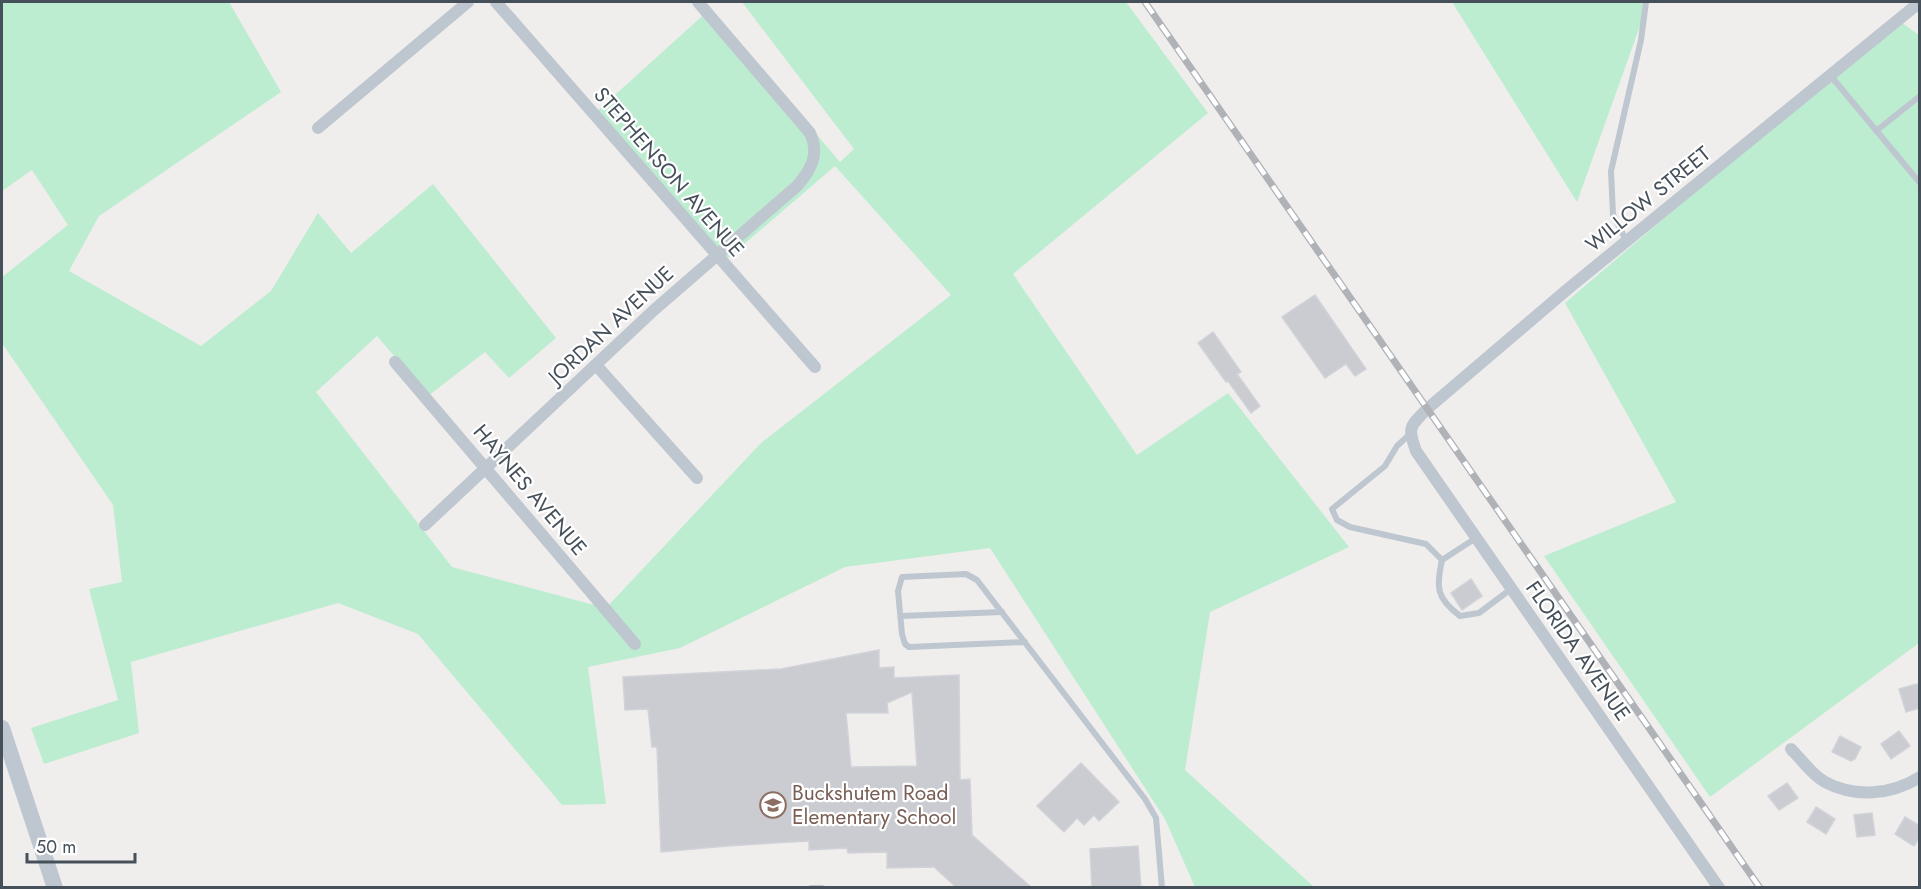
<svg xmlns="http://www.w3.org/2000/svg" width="1921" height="889" viewBox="0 0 1921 889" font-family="Jost,sans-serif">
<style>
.green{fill:#bcedd0}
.building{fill:#caccd2;stroke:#d1d3d8;stroke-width:1.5;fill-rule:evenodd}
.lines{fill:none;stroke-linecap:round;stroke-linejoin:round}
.service{stroke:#bec7cf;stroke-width:6}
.minor{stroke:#bec7cf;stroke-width:12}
.tertiary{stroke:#bec7cf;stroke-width:16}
.rail-casing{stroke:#afb2b7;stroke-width:7}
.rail{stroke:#fff;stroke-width:4.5;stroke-dasharray:14;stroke-linecap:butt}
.labels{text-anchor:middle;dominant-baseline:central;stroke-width:4.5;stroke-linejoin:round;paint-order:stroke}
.street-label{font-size:21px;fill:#46505a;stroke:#fff}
.education-label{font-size:21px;fill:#785e54;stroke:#fff;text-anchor:start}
</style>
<rect width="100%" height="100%" fill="#f0eded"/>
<g class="green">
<path d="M2,2H229L281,92L99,216L69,271L201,346L271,291L318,213L351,253L433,184L556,338L509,378L485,352L428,396L377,336L316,392L452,567L606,608L761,443L951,295L835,166L722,263L595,113L710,9L840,162L854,149L742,2H1126L1208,113L1013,274L1137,455L1228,393L1349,547L1210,612L1185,770L1314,887H1195L1165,819L990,548L845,567L680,648L588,667L606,804L562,805L418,634L338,603L131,662L139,733L44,764L31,728L118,700L89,589L122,582L113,505L2,343V277L68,225L32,170L2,191Z"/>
<path d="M1452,2H1646V9L1577,202Z"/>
<path d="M1897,19L1920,36L1919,643L1710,797L1544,556L1676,502L1565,303Z"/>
</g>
<g class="building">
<path d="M1315,295L1366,369L1355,376L1346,364L1325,378L1282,317Z"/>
<path d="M1213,332L1241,372L1237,374L1260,406L1251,413L1228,381L1226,382L1198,343Z"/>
<path d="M1471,579L1482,596L1462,610L1451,593Z"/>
<path d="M879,650V668L894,667V678L959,675L960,780L970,779L972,835L1032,888H957L934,867L887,868V852L848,853L847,848L809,850V841L727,846L661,852L657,747H652L648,709L625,710L623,677L781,669ZM912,692L917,766L851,767L846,713H888L887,703Z"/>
<path d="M1917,684L1920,693V708L1906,712L1899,689Z"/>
<path d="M1899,731L1910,746L1891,759L1881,744Z"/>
<path d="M1840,736L1861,747L1855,759L1851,761L1832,752Z"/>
<path d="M1081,763L1119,802L1099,821L1094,815L1084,825L1077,818L1064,832L1037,806Z"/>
<path d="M1787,783L1798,798L1779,810L1768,796Z"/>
<path d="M1816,807L1835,819L1826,834L1807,822Z"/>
<path d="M1872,813L1875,835L1857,837L1854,815Z"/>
<path d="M1905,817L1920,826V837L1914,846L1895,834Z"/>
<path d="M1138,846L1141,888H1092L1090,849Z"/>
</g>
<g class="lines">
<g class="service">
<path d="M1830,75L1920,183"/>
<path d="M1876,131L1920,96"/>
<path d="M1626,240L1613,215L1611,171L1641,40L1646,2"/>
<path d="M1410,434L1397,446L1385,466L1332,509L1337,520L1350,527L1426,544L1442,560L1476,538"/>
<path d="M1442,560C1436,587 1436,598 1460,616L1479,613L1511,589"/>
<path d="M901,616L1002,612"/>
<path d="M1025,642L909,647L905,644L902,634L898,591L902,577L966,574L977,580L1145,799L1156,818L1162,888"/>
<path d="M811,888H822"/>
</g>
<g class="minor">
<path d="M496,2L815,367"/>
<path d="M318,128L468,2"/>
<path d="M395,362L635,644"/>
<path d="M596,365L697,478"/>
<path d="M425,525L654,310L797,186C811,170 820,154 810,133L698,2"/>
<path d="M1791,749C1802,760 1812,775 1825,782C1855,798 1891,795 1920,777"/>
<path d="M1719,888L1416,451C1407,426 1410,427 1427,409L1569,288L1920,2"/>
</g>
<path class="tertiary" d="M2,728L55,888"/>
<g class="rail-casing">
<path id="rail" d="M1145,2L1760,888"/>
</g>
<use href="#rail" class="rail"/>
</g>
<defs>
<g id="school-ring" transform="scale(1.35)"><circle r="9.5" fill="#fff" stroke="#8d6e63" stroke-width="1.5"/><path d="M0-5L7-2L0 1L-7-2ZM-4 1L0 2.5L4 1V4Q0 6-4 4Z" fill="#8d6e63"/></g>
</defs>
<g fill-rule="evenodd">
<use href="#school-ring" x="773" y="805"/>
</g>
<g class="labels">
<g class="street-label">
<text transform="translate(669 172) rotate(49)">STEPHENSON AVENUE</text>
<text transform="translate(1648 199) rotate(-39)">WILLOW STREET</text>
<text transform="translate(611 325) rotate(-43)">JORDAN AVENUE</text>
<text transform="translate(530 490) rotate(50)">HAYNES AVENUE</text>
<text transform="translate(1578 651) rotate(55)">FLORIDA AVENUE</text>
</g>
<g class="education-label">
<text x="792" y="793">Buckshutem Road<tspan x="792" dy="24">Elementary School</tspan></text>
</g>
</g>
<rect width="1921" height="889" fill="none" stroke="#46505a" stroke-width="6"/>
<path d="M27 853v9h108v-9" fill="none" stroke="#46505a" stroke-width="3"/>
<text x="36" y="853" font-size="18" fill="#46505a" stroke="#ffffff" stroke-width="4.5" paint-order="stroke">50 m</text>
</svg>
